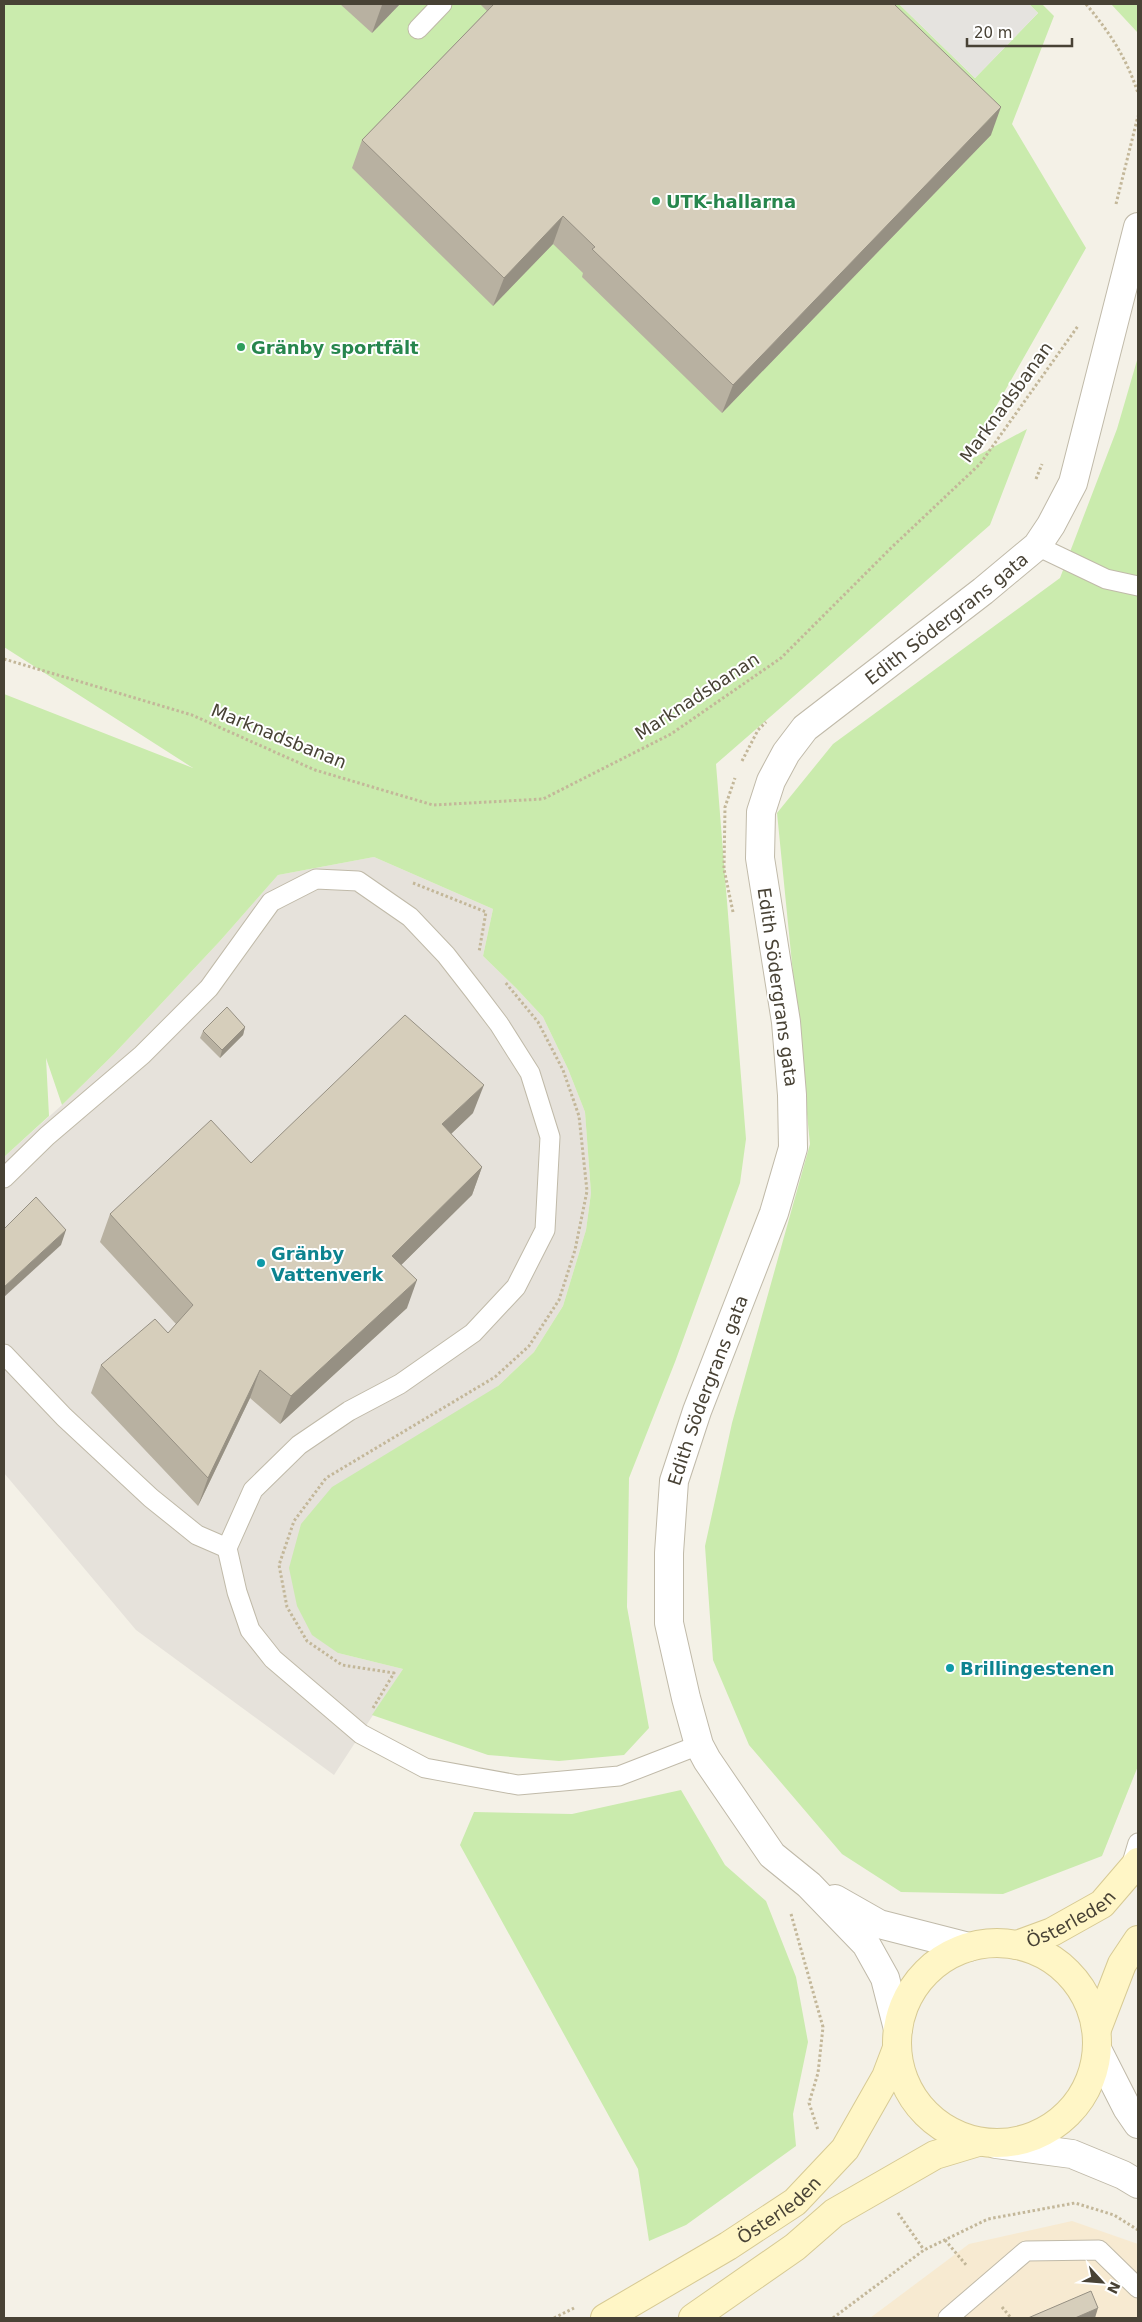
<svg xmlns="http://www.w3.org/2000/svg" width="1142" height="2322" viewBox="0 0 1142 2322" font-family="'DejaVu Sans',sans-serif">
<style>
.commercial{fill:#f7ead1}
.industrial{fill:#e6e2db}
.green{fill:#caebad}
.parking{fill:#e5e3df}
.lines{fill:none;stroke-linecap:round;stroke-linejoin:round}
.service-casing{stroke:#c0baa9;stroke-width:21}
.minor-casing{stroke:#c0baa9;stroke-width:30}
.secondary-casing{stroke:#d7ca94;stroke-width:30}
.path{stroke:#c3b799;stroke-width:3;stroke-dasharray:2.5 2.5;stroke-linecap:butt}
.service{stroke:#fff;stroke-width:19}
.minor{stroke:#fff;stroke-width:28}
.secondary{stroke:#fff6c6;stroke-width:28}
.wall{fill:#b8b1a1}
.shaded-wall{fill:#969083}
.building{fill:#d6cebb;stroke:#969083}
.leisure-dot{fill:#2e9e5b;stroke:#fff;stroke-width:2}
.culture-dot{fill:#0f9aa8;stroke:#fff;stroke-width:2}
.labels{text-anchor:middle;dominant-baseline:central;stroke-width:4;stroke-linejoin:round;paint-order:stroke}
.leisure-label{font-size:18px;font-weight:bold;fill:#27864d;stroke:#fff;text-anchor:start}
.street-label{font-size:18px;fill:#484235;stroke:#fff}
.culture-label{font-size:18px;font-weight:bold;fill:#0d838f;stroke:#fff;text-anchor:start}
</style>
<rect width="100%" height="100%" fill="#f4f1e7"/>
<path class="commercial" d="M1072,2221L1138,2244V2318H870L969,2244Z"/>
<path class="industrial" d="M374,857L493,909L483,956L516,988L543,1017L568,1069L585,1112L591,1193L586,1230L563,1306L534,1352L498,1386L338,1653L403,1669L334,1775L136,1630L4,1473V1157L62,1105L114,1054L220,941L278,875Z"/>
<g class="green">
<path d="M4,4H899L975,78L1038,13L1029,4H1042L1054,16L1012,124L1086,248L964,463L1027,429L990,525L716,764L746,1139L740,1183L675,1362L629,1478L627,1607L649,1728L624,1755L559,1761L488,1755L372,1715L403,1669L338,1653L312,1635L297,1606L289,1568L301,1524L332,1487L498,1386L534,1352L563,1306L586,1230L591,1193L585,1112L568,1069L543,1017L516,988L483,956L493,909L374,857L278,875L220,941L114,1054L62,1105L46,1058L49,1116L4,1157V694L193,768L4,647Z"/>
<path d="M1111,4H1138V33Z"/>
<path d="M1138,357V1766L1102,1856L1003,1894L901,1892L842,1854L749,1745L713,1660L705,1546L732,1423L810,1144L777,813L833,744L1060,578L1117,429Z"/>
<path d="M681,1790L725,1865L766,1901L796,1977L808,2042L793,2114L796,2146L686,2225L649,2241L638,2169L460,1845L474,1812L572,1814Z"/>
</g>
<path class="parking" d="M899,4H1029L1038,13L975,78Z"/>
<g class="lines">
<g class="service-casing">
<g id="service">
<path d="M418,29L442,4"/>
<path d="M1037,546L1106,579L1138,586"/>
<path d="M4,1178L47,1136L142,1055L209,988L271,902L316,879L358,881L410,917L446,955L474,991L499,1024L530,1073L550,1137L545,1230L516,1287L473,1333L400,1384L349,1411L299,1445L253,1490L227,1548L237,1592L250,1630L273,1659L361,1734L425,1768L518,1785L619,1776L699,1745"/>
<path d="M4,1354L64,1417L151,1498L197,1535L227,1548"/>
<path d="M1129,1873L1138,1843"/>
<path d="M948,2318L1026,2251L1099,2250L1138,2288"/>
</g>
</g>
<g class="minor-casing">
<g id="minor">
<path d="M835,1899L879,1924L969,1947"/>
<path id="s1" d="M898,2029L885,1978L866,1944L809,1885L772,1855L707,1760L699,1745L686,1698L669,1623V1553L674,1481L697,1411L774,1213L793,1148L792,1095L786,1022L760,858L761,812L771,781L786,753L805,728L983,591L1037,546L1051,525L1073,483L1138,227"/>
<path d="M1097,2049L1127,2108L1138,2124"/>
<path d="M996,2144L1072,2154L1123,2175L1138,2184"/>
</g>
</g>
<g class="secondary-casing">
<g id="secondary">
<circle cx="997" cy="2043" r="100"/>
<path id="s2" d="M1017,1945L1052,1932L1102,1904L1138,1862"/>
<path d="M1097,2029L1122,1964L1138,1940"/>
<path id="s3" d="M605,2318L728,2246L795,2202L845,2149L886,2077L897,2048"/>
<path d="M693,2318L795,2247L834,2213L935,2155L978,2142"/>
</g>
</g>
<g class="path">
<path d="M1086,4C1110,33 1126,57 1138,93"/>
<path d="M1116,204L1138,116"/>
<path d="M1036,479L1042,464"/>
<path d="M4,659L192,715L315,770L433,805L543,799L671,734L781,658L892,547L980,464L1078,326"/>
<path d="M742,761L758,730L766,722"/>
<path d="M413,883L486,912L479,952"/>
<path d="M733,912L724,869L725,807L735,778"/>
<path d="M373,1708L394,1673L342,1665L307,1641L287,1607L279,1565L294,1521L326,1478L495,1377L529,1346L559,1300L575,1250L587,1191L579,1116L563,1070L538,1022L505,982"/>
<path d="M791,1914L823,2027L818,2073L809,2103L818,2130"/>
<path d="M898,2213L924,2250"/>
<path d="M945,2240L967,2266"/>
<path d="M1002,2307L1011,2318"/>
<path d="M554,2318L574,2308"/>
<path d="M833,2318L924,2250L988,2219L1075,2203L1114,2215L1138,2230"/>
</g>
<use href="#service" class="service"/>
<use href="#minor" class="minor"/>
<use href="#secondary" class="secondary"/>
</g>
<g class="wall">
<path d="M340,4H400L372,33Z"/>
<path d="M480,4H894L991,135L722,413L582,277L583,273L553,244L493,306L352,168L362,140L487,11Z"/>
<path d="M245,1027L243,1035L220,1058L200,1038L203,1031Z"/>
<path d="M473,1113L451,1134L482,1167L472,1195L401,1265L407,1308L280,1424L250,1398L198,1506L91,1393L101,1365L168,1333L176,1324L100,1242L110,1214Z"/>
</g>
<g class="shaded-wall">
<path d="M383,4H400L372,33L382,5Z"/>
<path d="M1001,107L991,135L722,413L733,385Z"/>
<path d="M563,216L553,244L493,306L504,278Z"/>
<path d="M245,1027L243,1035L220,1058L222,1050Z"/>
<path d="M484,1085L473,1113L432,1152L442,1124Z"/>
<path d="M482,1167L472,1195L382,1284L392,1256Z"/>
<path d="M66,1230L61,1245L4,1297V1287Z"/>
<path d="M417,1280L407,1308L280,1424L291,1396Z"/>
<path d="M260,1370L250,1398L198,1506L208,1478Z"/>
<path d="M1098,2308L1095,2318H1074Z"/>
</g>
<g class="building">
<path d="M494,4H894L1001,107L733,385L592,249L595,247L563,216L504,278L362,140Z"/>
<path d="M227,1007L245,1027L222,1050L203,1031Z"/>
<path d="M405,1015L484,1085L442,1124L482,1167L392,1256L417,1280L291,1396L260,1370L208,1478L101,1365L155,1319L168,1333L193,1305L110,1214L211,1120L251,1163Z"/>
<path d="M36,1197L66,1230L4,1287V1229Z"/>
<path d="M1091,2291L1098,2308L1075,2318H1028Z"/>
</g>
<g class="leisure-dot">
<circle cx="656" cy="201" r="5"/>
<circle cx="241" cy="347" r="5"/>
</g>
<g class="culture-dot">
<circle cx="261" cy="1263" r="5"/>
<circle cx="950" cy="1668" r="5"/>
</g>
<g class="labels">
<g class="leisure-label">
<text x="666" y="201">UTK-hallarna</text>
<text x="251" y="347">Gränby sportfält</text>
</g>
<g class="street-label">
<text transform="translate(1006 402) rotate(-54)">Marknadsbanan</text>
<text stroke="none"><textPath href="#s1" startOffset="1588">Edith Södergrans gata</textPath></text>
<text transform="translate(697 696) rotate(-33)">Marknadsbanan</text>
<text transform="translate(279 736) rotate(22)">Marknadsbanan</text>
<text transform="translate(778 987) rotate(82)">Edith Södergrans gata</text>
<text stroke="none"><textPath href="#s1" startOffset="718">Edith Södergrans gata</textPath></text>
<text stroke="none"><textPath href="#s2" startOffset="60">Österleden</textPath></text>
<text stroke="none"><textPath href="#s3" startOffset="205">Österleden</textPath></text>
</g>
<g class="culture-label">
<text x="271" y="1253">Gränby<tspan x="271" dy="21">Vattenverk</tspan></text>
<text x="960" y="1668">Brillingestenen</text>
</g>
</g>
<rect width="1142" height="2322" fill="none" stroke="#484235" stroke-width="10"/>
<g transform="translate(1102 2282) rotate(116)" stroke="#ffffff" stroke-width="4" paint-order="stroke">
<path d="M0-4L9 19L0 12L-9 19Z" fill="#484235"/>
<text y="-8" font-size="14" font-weight="bold" text-anchor="middle" fill="#484235">N</text>
</g>
<path d="M967 38v8h105v-8" fill="none" stroke="#484235" stroke-width="2.5"/>
<text x="974" y="38" font-size="15" fill="#484235" stroke="#ffffff" stroke-width="4" paint-order="stroke">20 m</text>
</svg>
